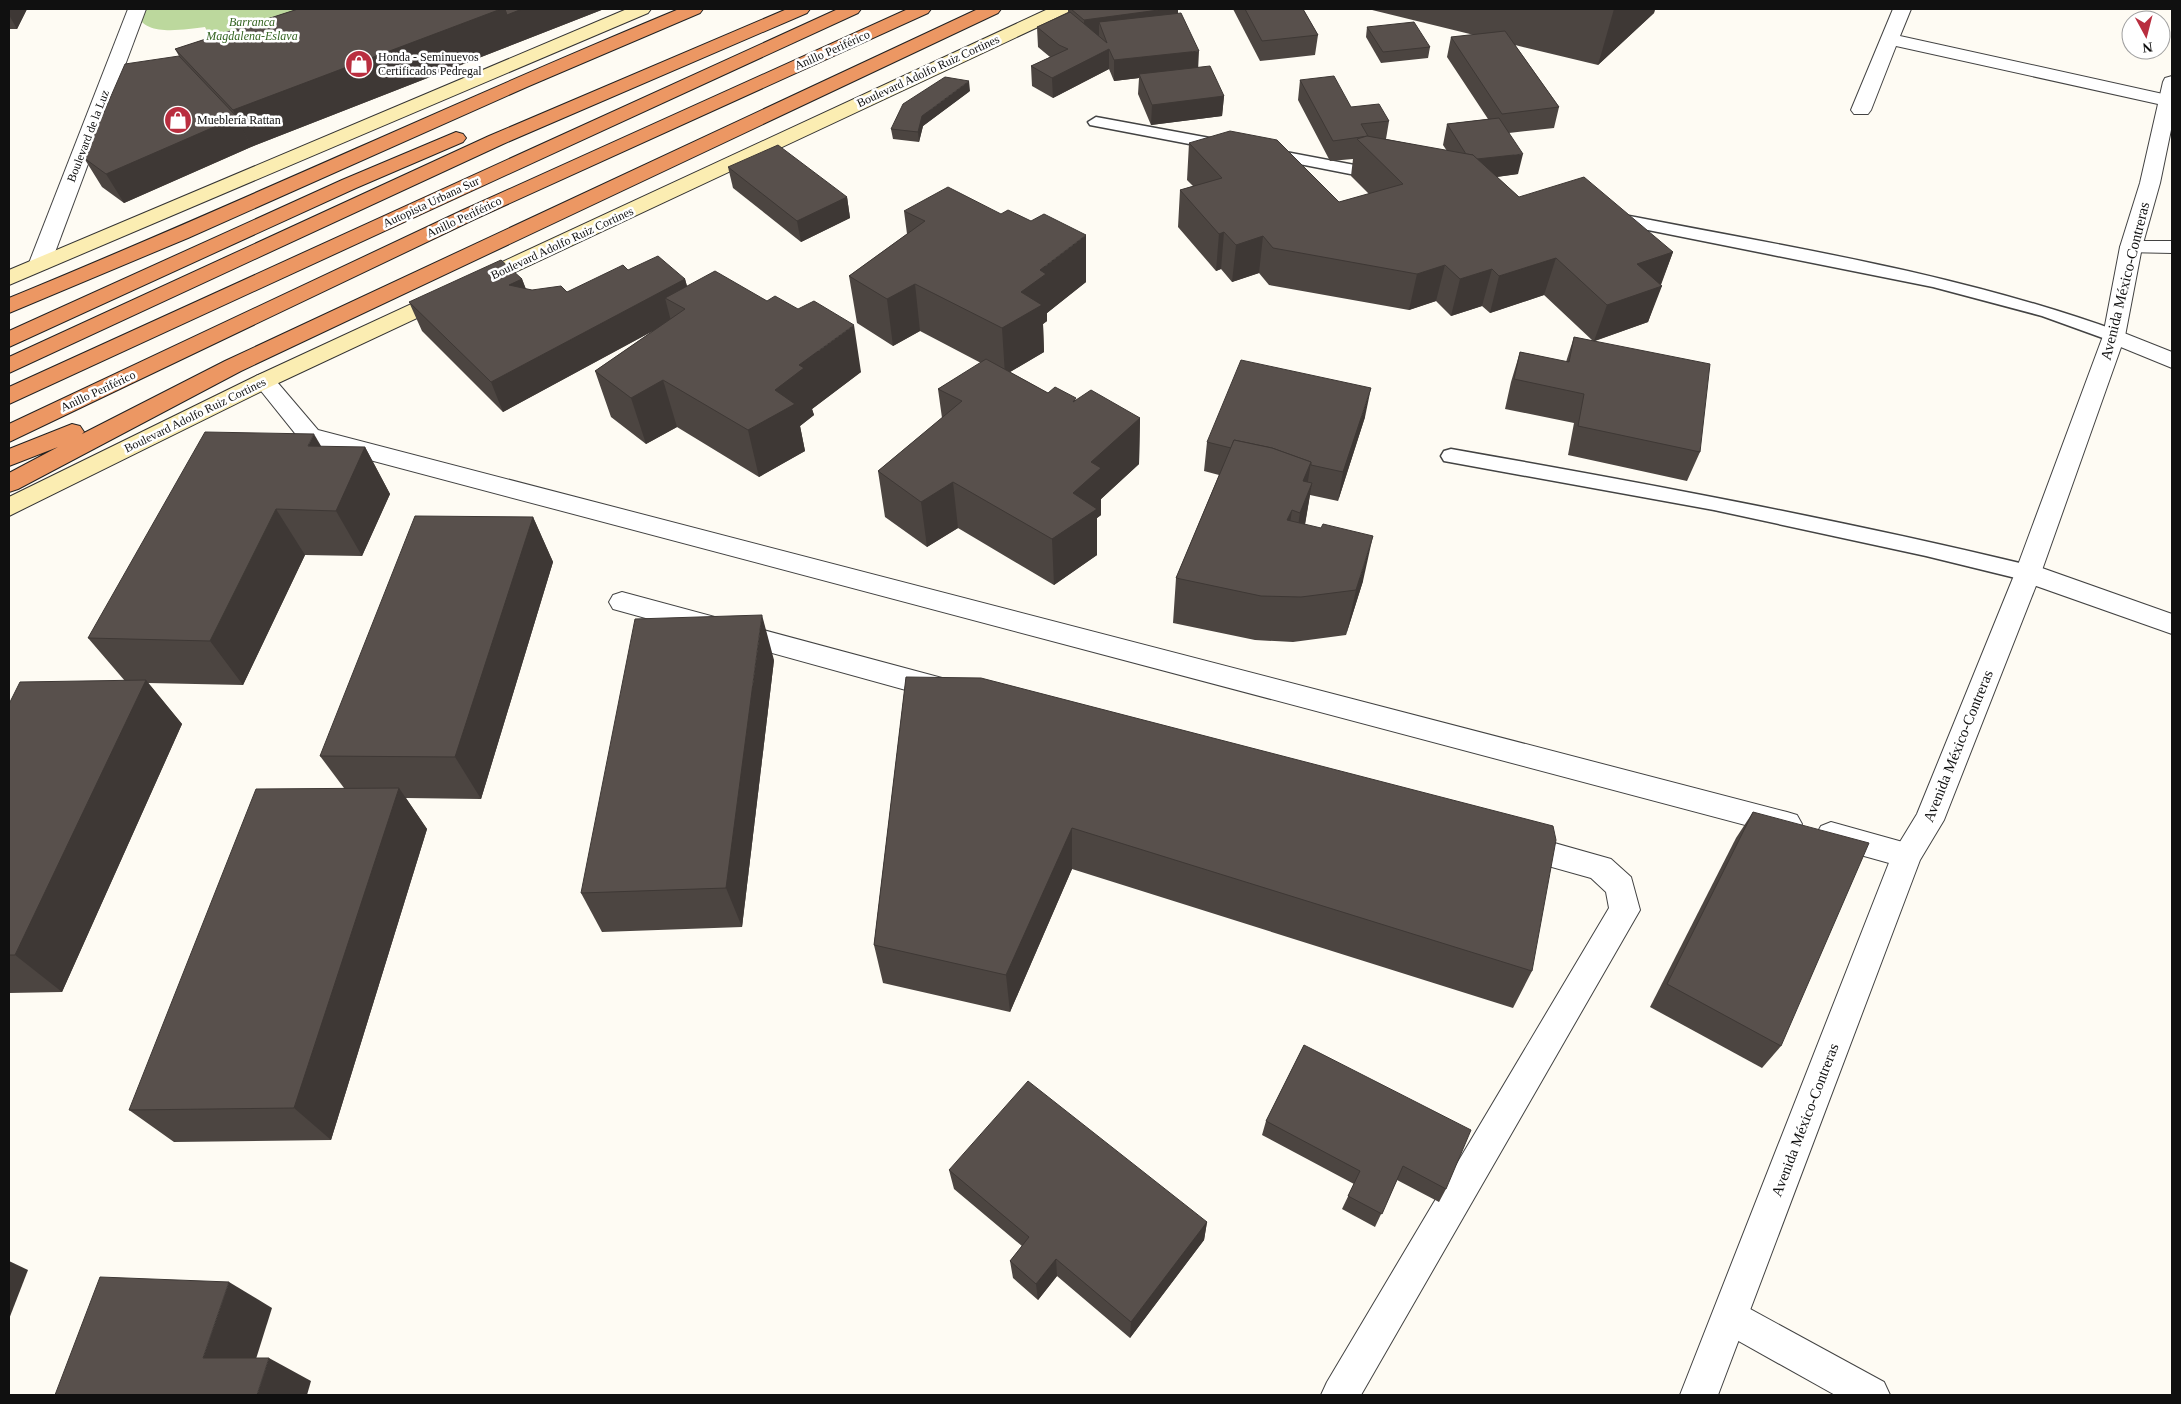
<svg xmlns="http://www.w3.org/2000/svg" width="2181" height="1404" viewBox="0 0 2181 1404" font-family="'Times New Roman',serif">
<style>
.forest{fill:#bcd89d}
.lines{fill:none;stroke-linecap:round;stroke-linejoin:round}
.service-casing{stroke:#434343;stroke-width:3}
.minor-casing{stroke:#434343;stroke-width:2}
.tertiary-casing{stroke:#434343;stroke-width:2}
.secondary-casing{stroke:#323232;stroke-width:2}
.motorway-casing{stroke:#212121;stroke-width:2}
.service{fill:#fff;fill-rule:evenodd}
.minor{fill:#fff;fill-rule:evenodd}
.tertiary{fill:#fff;fill-rule:evenodd}
.secondary{fill:#fbedb2;fill-rule:evenodd}
.motorway{fill:#ec9763;fill-rule:evenodd}
.wall{fill:#4c4541}
.shaded-wall{fill:#3e3835}
.building{fill:#58504c;stroke:#3e3835}
.labels{text-anchor:middle;dominant-baseline:central;stroke-width:5;stroke-linejoin:round;paint-order:stroke}
.far-park-label{font-size:12px;font-style:italic;fill:#356522;stroke:#fff}
.far-street-label{font-size:12px;fill:#101010;stroke:#fff}
.far-poi-label{font-size:12px;fill:#101010;stroke:#fff;text-anchor:start}
.street-label{font-size:15px;fill:#101010;stroke:#fff}
</style>
<rect width="100%" height="100%" fill="#fefbf3"/>
<path class="forest" d="M137,9H378L216,49L205,27C184,29 145,38 136,13Z"/>
<g class="lines">
<g class="service-casing">
<g id="service">
<path d="M1096,117L1226,141L1234,146L1226,151L1090,125L1088,122Z"/>
<path d="M1265,148L1381,170L1389,175L1381,180L1259,156L1257,153Z"/>
<path d="M1609,212C1781,246 1956,272 2120,332L2123,336L2120,340L2114,342L2042,316L1933,287L1603,221L1601,217L1603,213Z"/>
<path d="M1451,449C1644,483 1837,519 2028,565L2035,567L2039,573L2035,579L2028,581L1926,556L1714,510L1444,461L1441,456L1444,451Z"/>
</g>
</g>
<g class="minor-casing">
<g id="minor">
<path d="M1893,9H1911L1900,36L2172,96V104L2167,106L1896,46L1871,110L1868,114H1854L1851,110Z"/>
<path d="M2131,241H2172V253L2124,252L2120,247L2124,242Z"/>
<path d="M2114,329L2172,352V368L2106,341L2103,336L2106,331Z"/>
<path d="M264,373L272,376L318,430L1787,812L1797,815L1802,824L1797,833L1787,836L302,442L253,381L256,376Z"/>
<path d="M2028,563L2172,614V634L2019,580L2015,573L2019,566Z"/>
<path d="M622,592L942,678L952,681L956,689L952,697L942,700L613,609L609,602L613,595Z"/>
<path d="M1831,822L1917,846L1922,855L1917,864L1907,868L1821,844L1816,835L1821,826Z"/>
<path d="M1519,833L1611,859L1631,877L1640,910L1361,1395H1321L1327,1382L1609,908L1606,892L1591,878L1509,855L1504,846L1509,837Z"/>
<path d="M1730,1298L1884,1382L1890,1395H1835L1717,1329L1712,1316L1717,1303Z"/>
</g>
</g>
<g class="tertiary-casing">
<g id="tertiary">
<path d="M128,9H146L51,263L48,268L40,270L32,268L29,263Z"/>
<path d="M2172,76V125L2160,183L2142,247L2125,336L2041,573L1944,820L1920,860L1718,1395H1680L1892,855L1917,814L2015,573L2103,336L2120,247L2140,183L2163,82L2165,78Z"/>
</g>
</g>
<g class="secondary-casing">
<g id="secondary">
<path d="M627,9H651L648,13L9,285V270Z"/>
<path d="M1048,9H1071L1068,13L272,386L9,516V497L256,376Z"/>
</g>
</g>
<g class="motorway-casing">
<g id="motorway">
<path d="M679,9H703L700,13L529,86L188,238L9,313V298C234,206 454,102 679,9Z"/>
<path d="M787,9H810L807,13L503,144L9,373V357L489,136Z"/>
<path d="M838,9H861L858,13L9,404V387Z"/>
<path d="M908,9H931L928,13L475,219L9,442V424L461,211Z"/>
<path d="M978,9H1001L998,13L241,371L18,489L9,492V473L58,447L9,466V449L72,424L80,426L84,432L82,434L225,361Z"/>
<path d="M456,132L463,134L466,138L463,142L356,188L9,347V331L342,180Z"/>
</g>
</g>
<use href="#service" class="service"/>
<use href="#minor" class="minor"/>
<use href="#tertiary" class="tertiary"/>
<use href="#secondary" class="secondary"/>
<use href="#motorway" class="motorway"/>
</g>
<g class="wall">
<path d="M9,9H27L17,29H9Z"/>
<path d="M298,9H604L251,147L124,203L102,187L84,158L179,56L175,49Z"/>
<path d="M1068,9H1178V14L1198,67L1224,96L1222,116L1151,125L1138,94L1139,78L1114,81L1109,69L1053,98L1032,86L1031,66L1050,57L1038,47L1037,27L1068,12Z"/>
<path d="M1233,9H1303L1318,35L1315,55L1260,61Z"/>
<path d="M1368,9H1655L1654,13L1598,65L1515,45L1559,107L1554,128L1509,133L1518,174L1497,177L1519,197L1673,252L1661,285L1648,322L1595,341L1700,452L1687,481L1568,455L1574,423L1505,409L1511,382L1520,352L1566,362L1574,337L1593,341L1544,295L1490,313L1482,306L1451,316L1436,301L1409,310L1269,285L1259,273L1232,282L1221,269L1216,271L1178,227L1180,190L1193,186L1187,180L1189,143L1339,202L1369,194L1351,176L1353,159L1330,161L1298,100L1300,80L1351,107L1389,121L1386,139L1447,151L1443,145L1447,124L1488,119L1447,57L1451,37L1474,35Z"/>
<path d="M1367,27L1430,47L1428,58L1381,63L1366,37Z"/>
<path d="M970,91L923,126L919,142L893,139L891,129Z"/>
<path d="M728,167L847,197L850,218L801,242L733,188Z"/>
<path d="M904,211L1086,282L1047,313V321L1043,324L1044,352L1010,372L1048,393L1076,400L1140,418L1139,464L1101,499V515L1097,518V555L1054,585L958,528L927,547L885,517L878,471L942,418L938,389L981,363L920,331L893,346L857,323L849,276L907,234Z"/>
<path d="M628,270L685,279L687,286L861,372L812,409L814,415L800,426L805,451L759,477L677,427L646,444L611,417L595,371L653,331L503,412L422,331L409,302L522,279L526,289L532,290L567,292Z"/>
<path d="M1365,417L1338,501L1310,495L1305,525L1363,581L1346,635L1293,642L1255,640L1173,623L1176,578L1219,475L1204,471L1207,442Z"/>
<path d="M322,447H365L390,494L362,556L305,555L243,685L148,683L182,724L62,992L9,993V704L125,681L88,638Z"/>
<path d="M533,517L553,562L481,799L406,798L427,829L331,1140L174,1142L129,1110L344,788L320,756Z"/>
<path d="M774,660L742,927L602,932L581,893Z"/>
<path d="M906,677L1532,971L1513,1008L1072,869L1010,1012L883,983L874,945Z"/>
<path d="M1753,812L1781,1046L1762,1068L1650,1007L1736,838Z"/>
<path d="M1304,1045L1446,1189L1439,1202L1397,1180L1375,1227L1342,1209L1354,1184L1262,1135L1266,1121Z"/>
<path d="M949,1170L1207,1222L1204,1240L1130,1338L1057,1276L1038,1300L1013,1278L1010,1261L1022,1246L954,1189Z"/>
</g>
<g class="shaded-wall">
<path d="M9,9H27L17,29L9,15Z"/>
<path d="M501,9H604L251,147L233,110Z"/>
<path d="M1166,9H1178V21L1099,22V38L1084,40V20Z"/>
<path d="M1614,9H1655L1654,13L1598,65Z"/>
<path d="M1109,49V69L1053,98L1052,78Z"/>
<path d="M1199,51L1198,71L1139,74V78L1114,81V60Z"/>
<path d="M969,81L970,91L923,126L919,142L918,132L922,116Z"/>
<path d="M1224,96L1222,116L1151,125L1152,105Z"/>
<path d="M237,117L251,147L124,203L106,174Z"/>
<path d="M1523,154L1518,174L1465,181L1470,160Z"/>
<path d="M847,197L850,218L801,242L797,221Z"/>
<path d="M1224,232L1221,269L1216,271L1219,234Z"/>
<path d="M1086,235V282L1047,313V321L1043,324L1044,352L1005,375L1002,328L1021,292L1040,270Z"/>
<path d="M1263,236L1259,273L1232,282L1236,245Z"/>
<path d="M1673,252L1660,286H1662L1648,322L1594,341L1607,305L1637,264Z"/>
<path d="M1556,258L1544,295L1490,313L1499,276Z"/>
<path d="M1445,265L1436,301L1409,310L1417,274Z"/>
<path d="M1492,269L1482,306L1451,316L1460,279Z"/>
<path d="M522,279L533,309L509,285Z"/>
<path d="M685,279L693,309L665,298L671,321L503,412L491,382Z"/>
<path d="M915,284L920,331L893,346L887,299Z"/>
<path d="M854,325L861,372L812,409L814,415L800,426L805,451L759,477L748,430L775,390L799,365Z"/>
<path d="M663,380L677,427L646,444L631,398Z"/>
<path d="M1371,388L1365,417L1338,501L1343,472Z"/>
<path d="M1140,418L1139,464L1101,499V515L1097,518V555L1054,585L1052,539L1073,493L1091,462Z"/>
<path d="M314,434L341,480L308,446Z"/>
<path d="M365,447L390,494L362,556L336,511Z"/>
<path d="M1311,462L1305,500L1312,483L1304,529L1293,558L1300,513L1303,481Z"/>
<path d="M953,482L958,528L927,547L921,502Z"/>
<path d="M276,509L305,555L243,685L210,641Z"/>
<path d="M1292,510L1285,556L1287,520Z"/>
<path d="M533,517L553,562L481,799L455,757Z"/>
<path d="M1373,536L1363,581L1346,635L1356,590Z"/>
<path d="M762,615L774,660L742,927L726,888Z"/>
<path d="M146,680L182,724L62,992L15,955Z"/>
<path d="M399,788L427,829L331,1140L294,1108Z"/>
<path d="M1072,828V869L1010,1012L1006,975Z"/>
<path d="M1207,1222L1204,1240L1130,1338L1131,1322Z"/>
<path d="M1056,1259L1057,1276L1038,1300L1036,1284Z"/>
<path d="M9,1261L28,1270L9,1319Z"/>
<path d="M229,1282L272,1308L249,1381L203,1358Z"/>
<path d="M269,1358L311,1381L307,1395H257Z"/>
</g>
<g class="building">
<path d="M298,9H501L233,110L175,49Z"/>
<path d="M505,9H522L507,15Z"/>
<path d="M1071,9H1166L1084,20Z"/>
<path d="M1245,9H1303L1318,35L1262,41Z"/>
<path d="M1070,12L1107,43L1099,22L1181,13L1199,51L1114,60L1109,49L1052,78L1031,66L1068,49L1059,45L1037,27Z"/>
<path d="M1414,22L1430,47L1383,52L1367,27Z"/>
<path d="M1505,31L1559,107L1502,114L1451,37Z"/>
<path d="M179,56L237,117L106,174L84,158L125,64Z"/>
<path d="M1210,66L1224,96L1152,105L1139,74Z"/>
<path d="M1334,76L1351,107L1379,104L1389,121L1361,124L1368,136L1333,141L1300,80Z"/>
<path d="M945,77L969,81L922,116L918,132L891,129L903,104Z"/>
<path d="M1499,118L1523,154L1477,159L1473,155L1466,154L1447,124Z"/>
<path d="M1230,131L1277,140L1339,202L1403,184L1357,139L1367,136L1473,155L1519,197L1584,177L1673,252L1637,264L1662,286L1607,305L1556,258L1499,276L1492,269L1460,279L1445,265L1417,274L1273,248L1263,236L1236,245L1224,232L1219,234L1180,190L1222,178L1189,143Z"/>
<path d="M778,145L847,197L797,221L728,167Z"/>
<path d="M948,187L1001,214L1008,210L1031,221L1044,214L1086,235L1040,270L1046,274L1021,292L1042,305L1002,328L915,284L887,299L849,276L925,221L904,211Z"/>
<path d="M658,256L685,279L491,382L409,302L501,260L522,279L509,285L532,290L561,286L567,292L623,265L628,270Z"/>
<path d="M715,271L767,301L775,296L798,309L814,301L854,325L799,365L804,368L775,390L795,404L748,430L663,380L631,398L595,371L685,309L665,298Z"/>
<path d="M1574,337L1710,364L1700,452L1578,426L1584,394L1514,379L1520,352L1569,362Z"/>
<path d="M986,359L1048,393L1055,387L1076,398L1073,402L1091,390L1140,418L1091,462L1101,468L1073,493L1097,509L1052,539L953,482L921,502L878,471L962,401L938,389Z"/>
<path d="M1241,360L1371,388L1343,472L1311,465V462L1272,448L1234,440L1231,448L1207,442Z"/>
<path d="M205,432L314,434L308,446L365,447L336,511L276,509L210,641L88,638Z"/>
<path d="M1234,440L1272,448L1311,462L1303,481L1312,483L1300,513L1292,510L1287,520L1321,528L1323,524L1373,536L1356,590L1301,597L1261,596L1176,578Z"/>
<path d="M415,516L533,517L455,757L320,756Z"/>
<path d="M762,615L726,888L581,893L635,619Z"/>
<path d="M906,677L981,678L1553,826L1556,840L1532,971L1072,828L1006,975L874,945Z"/>
<path d="M146,680L15,955H9V704L20,682Z"/>
<path d="M399,788L294,1108L129,1110L256,789Z"/>
<path d="M1753,812L1869,843L1781,1046L1667,984Z"/>
<path d="M1304,1045L1471,1130L1446,1189L1403,1166L1382,1214L1348,1196L1360,1171L1266,1121Z"/>
<path d="M1028,1081L1207,1222L1131,1322L1056,1259L1036,1284L1010,1261L1029,1237L949,1170Z"/>
<path d="M100,1277L229,1282L203,1358H269L257,1395H55Z"/>
</g>
<defs>
<g id="shop-disc" transform="scale(1.4375)"><circle r="9.5" fill="#b92e3f" stroke="#fff"/><path d="M-5-2.5h2.3a2.7 3.5 0 0 1 5.4 0H5L5.5 6h-11ZM-1.5-2.5h3a1.5 2.3 0 0 0-3 0Z" fill="#fff"/></g>
</defs>
<g fill-rule="evenodd">
<use href="#shop-disc" x="359" y="64"/>
<use href="#shop-disc" x="178" y="120"/>
</g>
<g class="labels">
<g class="far-park-label">
<text x="252" y="22">Barranca<tspan x="252" dy="14">Magdalena-Eslava</tspan></text>
</g>
<g class="far-street-label">
<text transform="translate(832 50) rotate(-24)">Anillo Periférico</text>
<text transform="translate(928 71) rotate(-25)">Boulevard Adolfo Ruiz Cortines</text>
<text transform="translate(88 136) rotate(-69)">Boulevard de la Luz</text>
<text transform="translate(431 202) rotate(-25)">Autopista Urbana Sur</text>
<text transform="translate(464 217) rotate(-25)">Anillo Periférico</text>
<text transform="translate(562 243) rotate(-25)">Boulevard Adolfo Ruiz Cortines</text>
<text transform="translate(98 391) rotate(-25)">Anillo Periférico</text>
<text transform="translate(195 415) rotate(-26)">Boulevard Adolfo Ruiz Cortines</text>
</g>
<g class="far-poi-label">
<text x="378" y="57">Honda - Seminuevos<tspan x="378" dy="14">Certificados Pedregal</tspan></text>
<text x="197" y="120">Mueblería Rattan</text>
</g>
<g class="street-label">
<text transform="translate(2125 281) rotate(-76)">Avenida México-Contreras</text>
<text transform="translate(1958 746) rotate(-68)">Avenida México-Contreras</text>
<text transform="translate(1805 1120) rotate(-69)">Avenida México-Contreras</text>
</g>
</g>
<rect width="2181" height="1404" fill="none" stroke="#101010" stroke-width="20"/>
<g transform="translate(2146 35) rotate(173)"><circle r="24" fill="#ffffff" stroke="#9f9f9f"/>
<path d="M0-4L9 19L0 12L-9 19Z" fill="#b92e3f"/>
<text y="-8" font-size="14" font-weight="bold" text-anchor="middle" fill="#101010">N</text>
</g>
</svg>
